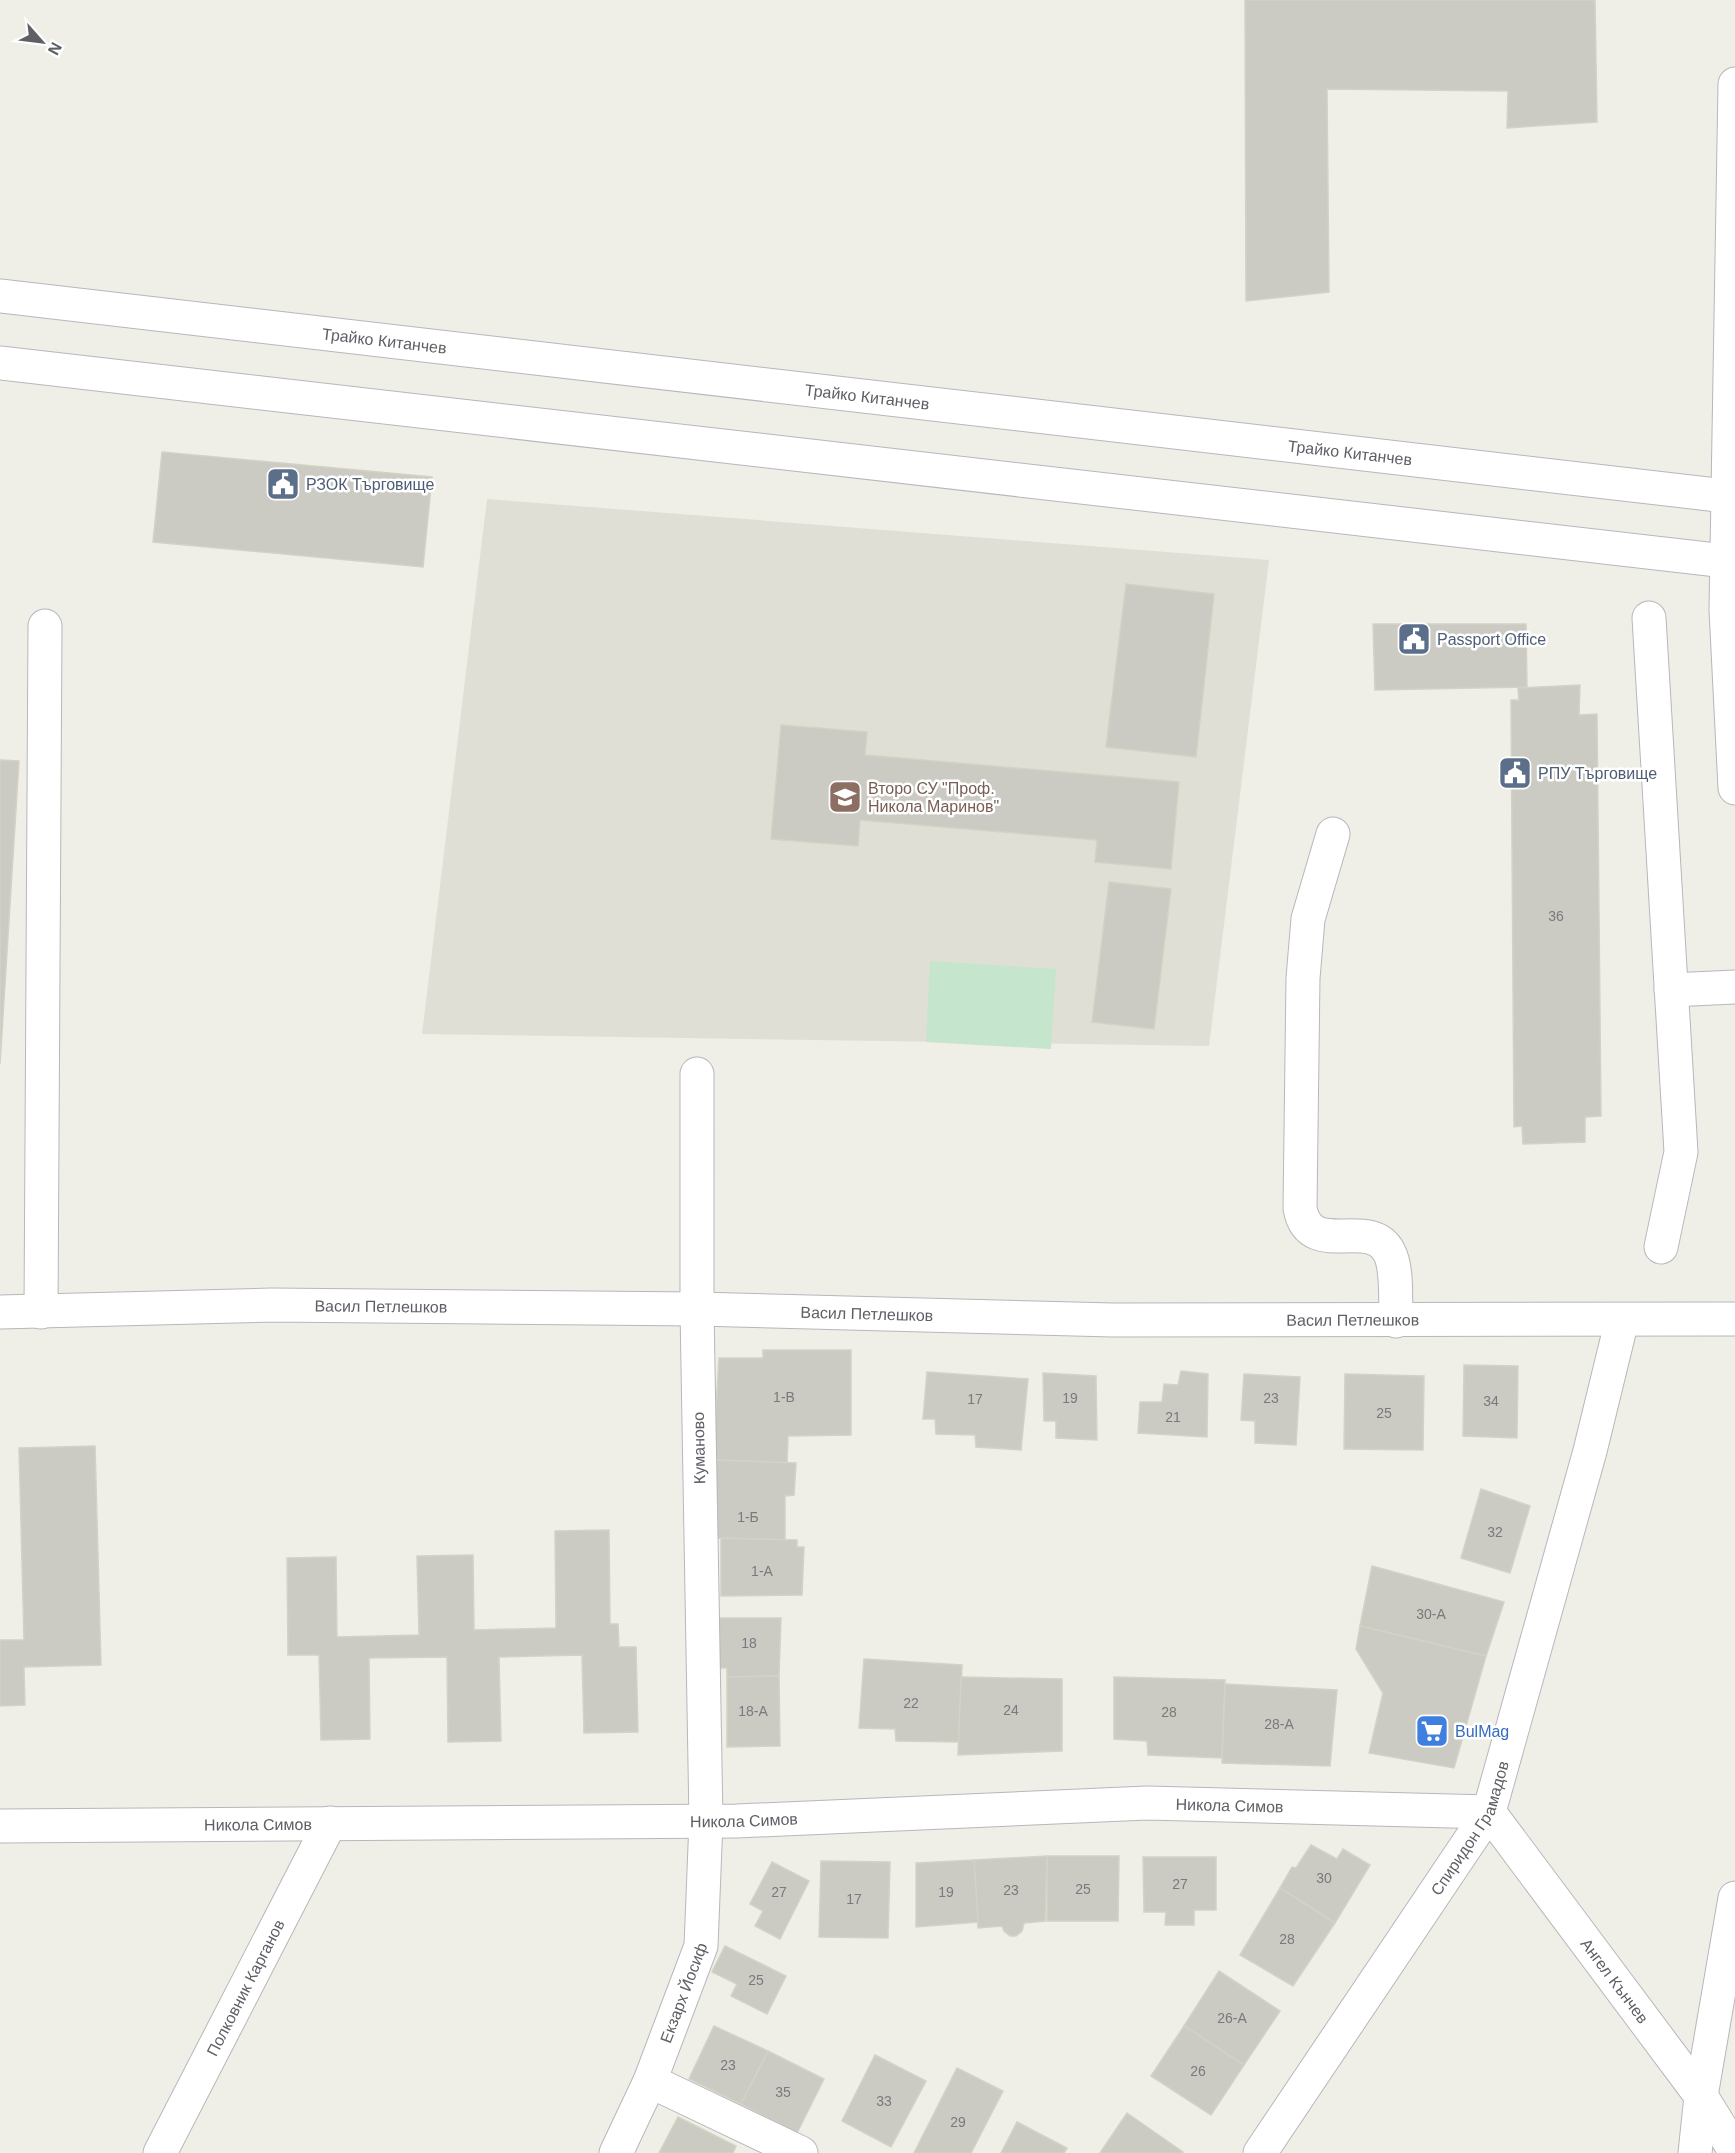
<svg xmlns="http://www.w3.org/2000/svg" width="1735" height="2153" viewBox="0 0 1735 2153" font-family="Helvetica,sans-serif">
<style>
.education{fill:#dfdfd5}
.green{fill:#c5e5cc}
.building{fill:#cbcac3;stroke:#d4d2c5;stroke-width:1.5}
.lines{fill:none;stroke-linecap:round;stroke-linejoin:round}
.minor-casing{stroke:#b7b7bc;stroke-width:35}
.minor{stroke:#fff;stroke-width:33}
.labels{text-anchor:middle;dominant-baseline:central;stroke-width:5;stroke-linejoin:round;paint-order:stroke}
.number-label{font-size:14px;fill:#797a7d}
.street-label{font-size:16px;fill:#5e6066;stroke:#fff}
.service-label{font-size:16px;fill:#4e5e75;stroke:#fff;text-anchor:start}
.education-label{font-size:16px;fill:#785e54;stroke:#fff;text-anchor:start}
.shop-label{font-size:16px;fill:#366cbe;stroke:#fff;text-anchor:start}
</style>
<rect width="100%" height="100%" fill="#efefe7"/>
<path class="education" d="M487,499L1269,560L1209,1046L422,1034Z"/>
<path class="green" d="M930,961L1056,969L1051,1049L926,1042Z"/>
<g class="building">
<path d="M1245,0H1595L1597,122L1507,128L1508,91L1327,89L1329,292L1246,301Z"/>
<path d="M162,452L432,477L423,567L153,542Z"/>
<path d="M1126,584L1214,594L1196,757L1106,747Z"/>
<path d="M1373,624H1526L1527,687L1375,690Z"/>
<path d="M1580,685L1579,715L1597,714L1601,1116L1585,1117V1142L1523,1144L1522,1126L1514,1127L1511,700H1519L1518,688Z"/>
<path d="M781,725L867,732L865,755L1179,782L1171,869L1095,862L1097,840L860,820L858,846L771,839Z"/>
<path d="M0,760L19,761L0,1064Z"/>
<path d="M1109,882L1171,889L1154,1029L1092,1022Z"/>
<path d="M763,1350H851V1435L788,1436L787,1463L713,1460L719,1358H763Z"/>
<path d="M1464,1365L1518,1366L1517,1438L1463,1436Z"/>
<path d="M1181,1371L1208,1374L1207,1437L1138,1433L1140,1402H1162L1164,1384L1178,1385Z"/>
<path d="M927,1372L1028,1379L1021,1450L976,1447L975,1435L936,1434L935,1419H923Z"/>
<path d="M1043,1373L1096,1376L1097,1440L1056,1438V1421H1044Z"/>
<path d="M1244,1374L1300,1377L1296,1445L1255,1443V1421L1241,1420Z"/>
<path d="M1345,1374L1424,1376L1423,1450L1344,1449Z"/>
<path d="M95,1446L101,1665L24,1667L25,1705L0,1706V1640H24L19,1448Z"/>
<path d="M713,1460L796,1463L794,1495L785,1496V1540L711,1538Z"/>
<path d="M1481,1489L1530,1506L1510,1573L1461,1558Z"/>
<path d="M609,1530L610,1624H618L619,1647H636L638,1732L584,1733L582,1655L499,1657L501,1741L448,1742L447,1657L369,1658L370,1739L321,1740L319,1655H288L287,1558L336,1557L337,1637L419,1635L417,1556L473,1555L474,1630L556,1628L555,1531Z"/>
<path d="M721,1538L797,1540V1547H804L802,1595L721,1596Z"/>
<path d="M1372,1566L1504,1602L1486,1656L1360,1626Z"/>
<path d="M719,1618H781L779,1676L727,1677V1668H716Z"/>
<path d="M1360,1626L1486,1656L1454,1768L1369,1753L1383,1693L1356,1649Z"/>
<path d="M864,1659L962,1665L959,1742L896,1741L895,1729L859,1728Z"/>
<path d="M779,1676L780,1746L727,1747V1677Z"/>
<path d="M961,1677L1062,1679V1751L958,1755Z"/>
<path d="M1114,1677L1225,1680L1222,1758L1148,1755L1147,1741L1114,1739Z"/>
<path d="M1225,1684L1337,1690L1330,1766L1222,1763Z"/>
<path d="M1311,1845L1337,1859L1343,1849L1370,1865L1335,1923L1280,1888L1292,1867L1296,1868Z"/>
<path d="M1047,1856H1119L1118,1921H1047Z"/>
<path d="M1047,1856L1045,1921L1024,1923L1022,1931L1016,1936H1010L1004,1931L1002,1926L978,1928L974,1860Z"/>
<path d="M1143,1857H1216V1910H1194V1925H1165L1166,1912H1144Z"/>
<path d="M974,1860L978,1922L916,1927V1863Z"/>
<path d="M821,1861L890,1862L888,1938L819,1937Z"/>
<path d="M772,1862L809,1881L780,1939L755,1926L763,1911L750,1904Z"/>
<path d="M1280,1888L1335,1923L1293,1986L1240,1955Z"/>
<path d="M725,1946L786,1976L767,2014L731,1996L737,1984L712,1972Z"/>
<path d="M1219,1971L1280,2011L1244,2065L1184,2026Z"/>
<path d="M714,2026L768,2051L741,2104L689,2079Z"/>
<path d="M1184,2026L1244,2065L1211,2115L1151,2076Z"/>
<path d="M768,2051L824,2079L797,2133L741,2104Z"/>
<path d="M875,2055L926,2081L891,2147L842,2121Z"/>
<path d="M957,2068L1003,2091L971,2153H914Z"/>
<path d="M1127,2113L1183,2152L1182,2153H1100Z"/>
<path d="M678,2117L736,2146L733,2153H659Z"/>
<path d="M1017,2122L1067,2148L1064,2153H1001Z"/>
</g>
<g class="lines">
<g class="minor-casing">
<g id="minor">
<path d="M1735,84L1726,610L1735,788"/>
<path id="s1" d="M0,296L1735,497"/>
<path d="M0,363L1735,562"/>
<path d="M1649,618L1681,1152L1661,1247"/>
<path d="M1333,834L1308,919L1303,978L1300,1208C1309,1261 1370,1215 1389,1252C1398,1268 1395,1302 1396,1321"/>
<path d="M1671,990L1735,987"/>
<path id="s2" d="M0,1312L272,1305L697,1309L1113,1320L1735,1319"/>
<path d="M41,1312L45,626"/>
<path id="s3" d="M0,1826L737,1821L1147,1803L1489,1812L1701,2096L1735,2151"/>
<path d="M650,2081L801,2153"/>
<path id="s4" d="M160,2153L330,1823"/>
<path id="s5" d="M616,2153L650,2081L701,1946L706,1821L697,1309V1074"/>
<path id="s6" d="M1260,2153L1489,1812L1590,1451L1622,1320"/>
<path d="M1695,2153L1701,2096L1735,1898"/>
</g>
</g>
<use href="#minor" class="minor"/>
</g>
<defs>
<g id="civic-square" transform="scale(1.725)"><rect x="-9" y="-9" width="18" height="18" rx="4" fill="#5c6f8a" stroke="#fff"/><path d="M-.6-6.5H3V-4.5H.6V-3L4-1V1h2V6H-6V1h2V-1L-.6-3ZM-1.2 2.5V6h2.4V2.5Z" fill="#fff"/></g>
<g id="school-square" transform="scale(1.725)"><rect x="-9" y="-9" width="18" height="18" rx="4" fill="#8d6e63" stroke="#fff"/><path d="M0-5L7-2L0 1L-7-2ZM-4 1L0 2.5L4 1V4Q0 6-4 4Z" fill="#fff"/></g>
<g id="supermarket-square" transform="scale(1.725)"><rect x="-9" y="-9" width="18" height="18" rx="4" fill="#3f7fe0" stroke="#fff"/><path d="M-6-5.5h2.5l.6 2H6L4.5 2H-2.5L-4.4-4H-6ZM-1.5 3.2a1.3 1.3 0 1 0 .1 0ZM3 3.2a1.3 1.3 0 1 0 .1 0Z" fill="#fff"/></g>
</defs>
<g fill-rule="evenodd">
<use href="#civic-square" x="283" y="484"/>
<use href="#civic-square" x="1414" y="639"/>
<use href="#civic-square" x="1515" y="773"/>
<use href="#school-square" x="845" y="797"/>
<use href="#supermarket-square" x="1432" y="1731"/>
</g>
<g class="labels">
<g class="number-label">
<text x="1556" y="916">36</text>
<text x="784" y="1397">1-В</text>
<text x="1070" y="1398">19</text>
<text x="1271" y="1398">23</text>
<text x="975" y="1399">17</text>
<text x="1491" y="1401">34</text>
<text x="1384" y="1413">25</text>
<text x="1173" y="1417">21</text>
<text x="748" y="1517">1-Б</text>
<text x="1495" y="1532">32</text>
<text x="762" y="1571">1-А</text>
<text x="1431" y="1614">30-А</text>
<text x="749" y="1643">18</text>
<text x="911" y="1703">22</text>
<text x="1011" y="1710">24</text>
<text x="753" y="1711">18-А</text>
<text x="1169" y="1712">28</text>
<text x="1279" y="1724">28-А</text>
<text x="1324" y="1878">30</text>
<text x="1180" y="1884">27</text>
<text x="1083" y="1889">25</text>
<text x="1011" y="1890">23</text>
<text x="779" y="1892">27</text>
<text x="946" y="1892">19</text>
<text x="854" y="1899">17</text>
<text x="1287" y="1939">28</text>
<text x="756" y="1980">25</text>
<text x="1232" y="2018">26-А</text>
<text x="728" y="2065">23</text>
<text x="1198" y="2071">26</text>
<text x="783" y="2092">35</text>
<text x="884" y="2101">33</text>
<text x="958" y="2122">29</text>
</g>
<g class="street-label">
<text stroke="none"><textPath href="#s1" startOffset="387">Трайко Китанчев</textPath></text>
<text stroke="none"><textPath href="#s1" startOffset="873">Трайко Китанчев</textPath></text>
<text stroke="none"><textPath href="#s1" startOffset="1359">Трайко Китанчев</textPath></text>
<text stroke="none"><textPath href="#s2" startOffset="381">Васил Петлешков</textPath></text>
<text stroke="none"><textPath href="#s2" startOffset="867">Васил Петлешков</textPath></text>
<text stroke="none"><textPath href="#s2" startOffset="1353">Васил Петлешков</textPath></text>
<text transform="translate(699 1448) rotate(-91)">Куманово</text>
<text stroke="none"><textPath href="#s3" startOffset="1230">Никола Симов</textPath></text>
<text stroke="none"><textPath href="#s3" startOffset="744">Никола Симов</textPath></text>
<text stroke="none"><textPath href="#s3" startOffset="258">Никола Симов</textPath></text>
<text stroke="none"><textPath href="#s6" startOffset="388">Спиридон Грамадов</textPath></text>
<text stroke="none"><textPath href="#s3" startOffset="1700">Ангел Кънчев</textPath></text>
<text stroke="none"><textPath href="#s4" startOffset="186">Полковник Карганов</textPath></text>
<text stroke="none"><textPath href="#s5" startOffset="174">Екзарх Йосиф</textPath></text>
</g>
<g class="service-label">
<text x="306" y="484">РЗОК Търговище</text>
<text x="1437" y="639">Passport Office</text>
<text x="1538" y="773">РПУ Търговище</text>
</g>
<g class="education-label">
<text x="868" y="788">Второ СУ "Проф.<tspan x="868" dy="18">Никола Маринов"</tspan></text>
</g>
<g class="shop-label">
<text x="1455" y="1731">BulMag</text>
</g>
</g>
<g transform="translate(42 42) rotate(118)" stroke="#ffffff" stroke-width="4.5" paint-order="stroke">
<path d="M0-4.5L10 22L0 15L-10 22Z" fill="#5e6066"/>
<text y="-9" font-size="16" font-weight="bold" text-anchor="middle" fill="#5e6066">N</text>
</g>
</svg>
